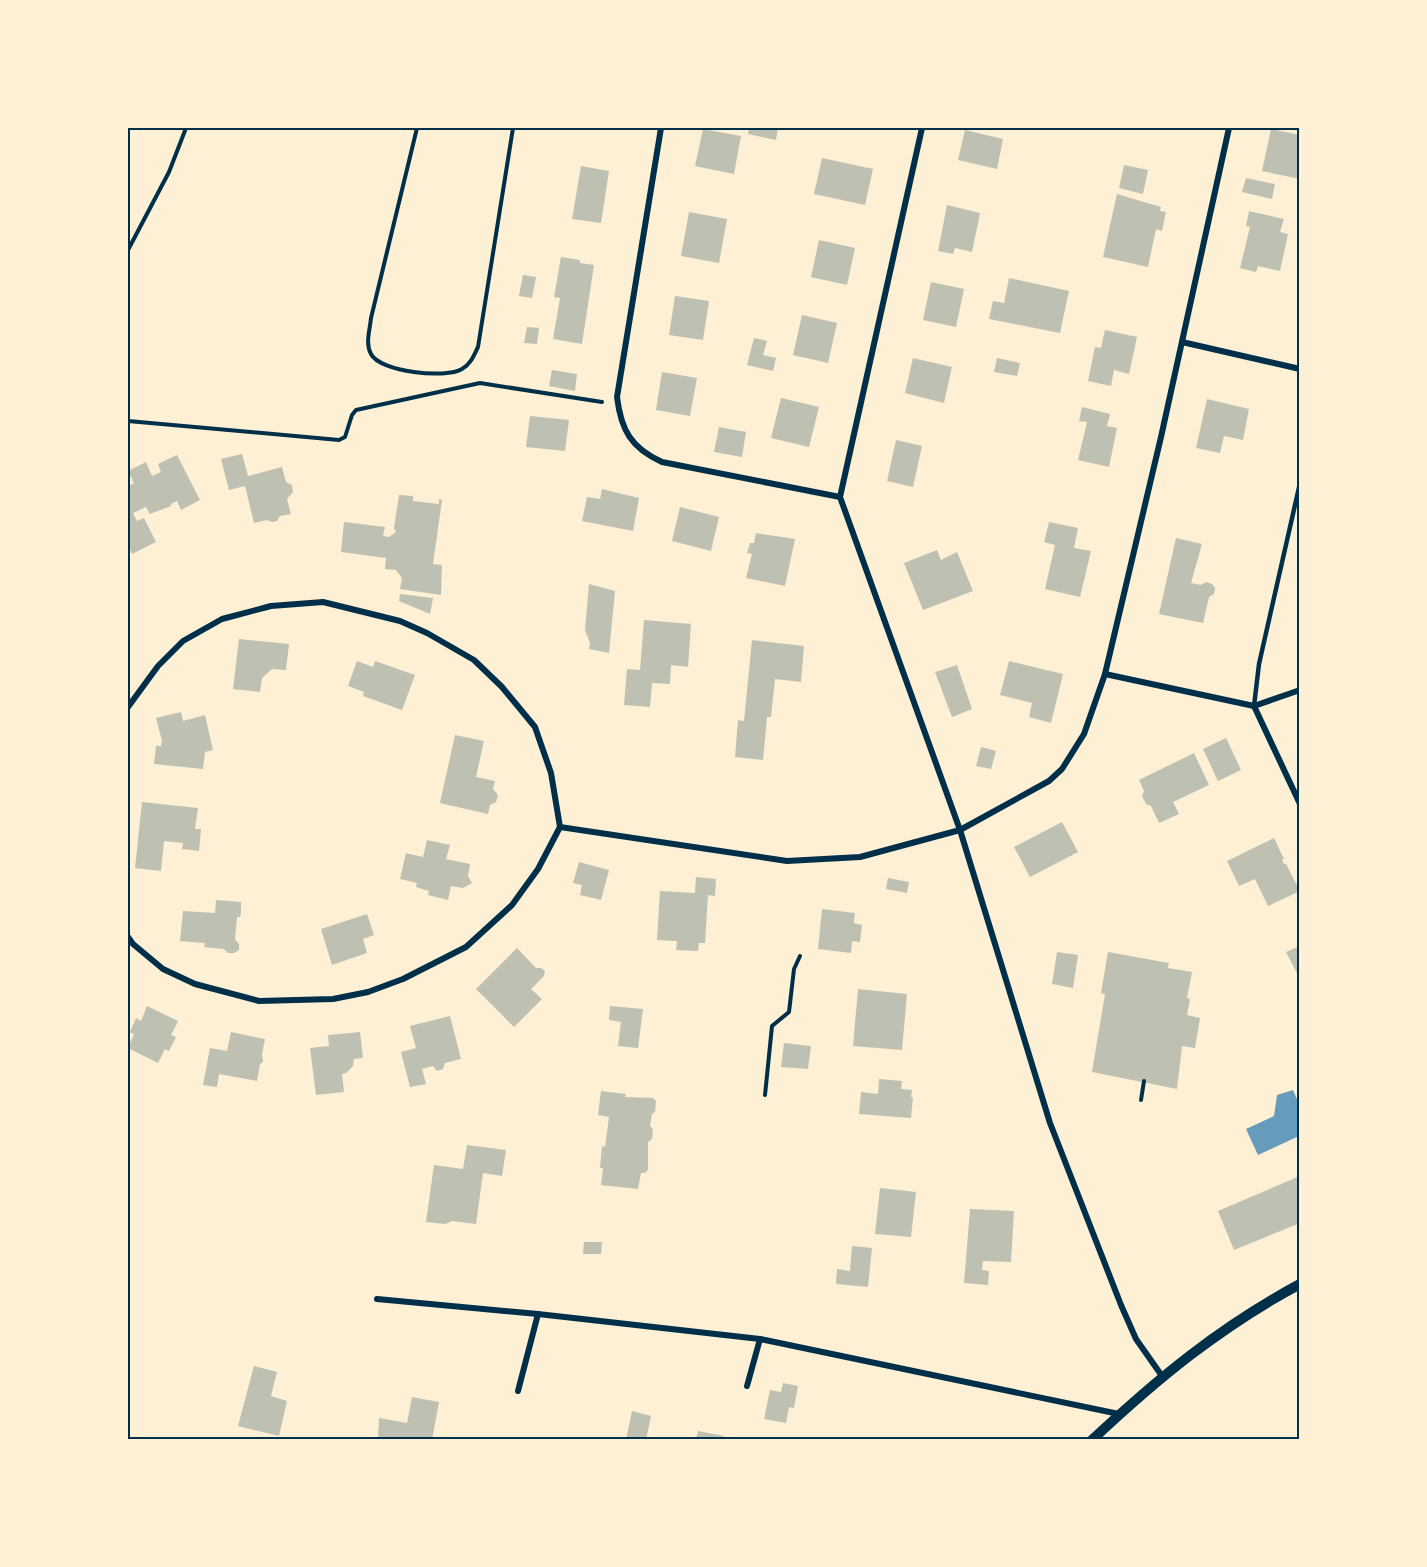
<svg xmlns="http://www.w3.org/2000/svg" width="1427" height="1567" viewBox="0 0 1427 1567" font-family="'Source Sans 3',sans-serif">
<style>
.water{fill:#669bbc}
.building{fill:#bec0b2}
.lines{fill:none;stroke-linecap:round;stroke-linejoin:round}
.path{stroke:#003049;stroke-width:4}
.service{stroke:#003049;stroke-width:4.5}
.minor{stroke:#003049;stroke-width:6}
.tertiary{stroke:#003049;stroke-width:10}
.neatline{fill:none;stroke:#003049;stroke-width:2}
</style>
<rect width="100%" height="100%" fill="#fdf0d5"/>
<path class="water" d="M1293,1090L1299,1104V1136L1258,1155L1246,1129L1274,1116L1277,1095Z"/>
<g class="building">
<path d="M749,128H778L776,140L748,134Z"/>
<path d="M703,129L741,136L734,174L695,166Z"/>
<path d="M1271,129L1300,135V179L1262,171Z"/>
<path d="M965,130L1003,139L997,169L958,160Z"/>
<path d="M822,158L873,169L865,205L814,194Z"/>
<path d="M1124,165L1148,170L1143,194L1119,188Z"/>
<path d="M581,166L609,171L601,223L572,219Z"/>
<path d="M1246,178L1275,184L1272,199L1242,192Z"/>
<path d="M1117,194L1161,207L1160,211L1166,212L1162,231L1156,229L1148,267L1103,257Z"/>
<path d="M947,205L980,213L972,252L955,248L953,254L938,251Z"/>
<path d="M1249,211L1284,219L1280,232L1288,234L1280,271L1258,266L1256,272L1240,268L1250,227L1246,226Z"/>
<path d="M689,212L727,219L719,263L681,256Z"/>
<path d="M819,240L855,248L847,285L811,277Z"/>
<path d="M561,257L580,260V263L594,265L582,344L553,339L560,298L554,297Z"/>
<path d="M523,275L536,277L532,298L519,296Z"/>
<path d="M1009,278L1069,291L1060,333L989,319L993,301L1004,303Z"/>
<path d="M931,282L964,289L956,327L923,320Z"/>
<path d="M675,296L709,301L703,340L669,335Z"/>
<path d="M802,315L837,323L828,363L793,355Z"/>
<path d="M527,327L539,328L537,344L524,343Z"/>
<path d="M1105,330L1137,337L1129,374L1114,370L1111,386L1088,381L1095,347L1101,348Z"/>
<path d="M754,338L767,341L763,355L776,358L773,371L747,365Z"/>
<path d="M913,358L952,367L944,403L905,393Z"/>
<path d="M997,358L1020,363L1017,376L994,372Z"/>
<path d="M552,370L577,374L575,391L549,386Z"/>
<path d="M662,372L697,378L690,416L656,410Z"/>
<path d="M781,398L819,407L809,447L771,438Z"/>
<path d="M1207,399L1249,409L1243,440L1224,436L1220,453L1196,448Z"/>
<path d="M1082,407L1110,414L1107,426L1117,428L1109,467L1078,460L1087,422L1079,421Z"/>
<path d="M530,416L569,420L565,451L526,447Z"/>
<path d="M719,427L746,432L742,457L714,452Z"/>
<path d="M896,440L922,446L913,487L887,481Z"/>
<path d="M242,454L248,476L282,467L286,482L292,485L293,492L287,499L291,514L280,516L277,521L272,522L267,520L254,523L245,486L229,490L221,459Z"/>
<path d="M177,455L200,500L181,510L177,501L171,504V506L150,514L146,507L133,513L137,521L144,518L156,542L132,554L128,544V487L134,483L128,471L146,462L152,476L161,472L158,464Z"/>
<path d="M602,489L639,498L633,531L582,521L587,497L600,499Z"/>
<path d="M399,495L413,496V501L439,504V499L442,500L433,564L442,565L441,595L400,589L402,578L396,570L385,569L386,558L341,552L344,522L385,527L383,536L389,537L396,532L394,528Z"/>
<path d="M680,507L719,517L711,551L672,541Z"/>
<path d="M1049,522L1078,528L1074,548L1091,551L1080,597L1045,589L1055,545L1044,542Z"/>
<path d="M756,533L795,539L785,586L746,578L752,554L747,553L750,543H754Z"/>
<path d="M1176,538L1202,544L1191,583L1201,585L1206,582L1212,584L1215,588L1214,594L1209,597L1203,623L1159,614Z"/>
<path d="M937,550L941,560L957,552L973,591L923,610L904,563Z"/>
<path d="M589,584L615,591L609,653L589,649L590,643L585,630Z"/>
<path d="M400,594L433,598L430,614L399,601Z"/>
<path d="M644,620L691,624L688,667L671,665L670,684L652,683L650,707L624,705L627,669L640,670Z"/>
<path d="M239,639L289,644L286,670L272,669L262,678L260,692L233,689Z"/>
<path d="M752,640L804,646L801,682L775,679L771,717H767L763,760L735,757L738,720L744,721Z"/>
<path d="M357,661L373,667L375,661L415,675L402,710L363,696L364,692L348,686Z"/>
<path d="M1009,661L1063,674L1051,723L1029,717L1032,703L1000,695Z"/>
<path d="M957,665L972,709L952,717L935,672Z"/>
<path d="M181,712L183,721L205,715L213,750L205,752L203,769L154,764L156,746H161L162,741L156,718Z"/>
<path d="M455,735L484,741L476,777L495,781L493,789L498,795L496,802L490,805L488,814L440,803Z"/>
<path d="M1226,738L1241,770L1218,781L1203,749Z"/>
<path d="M981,747L996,751L991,769L976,766Z"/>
<path d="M1194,753L1209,785L1173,802L1179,814L1159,823L1151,806L1146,804L1142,796L1144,791L1139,780Z"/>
<path d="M142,802L198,808L195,829H201L199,851L182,849L183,843L164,841L161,871L135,868Z"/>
<path d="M1062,822L1078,852L1030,877L1014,847Z"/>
<path d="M1274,838L1284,859H1282L1284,864H1286L1300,891L1268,906L1255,879L1239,886L1227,861Z"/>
<path d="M427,840L450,845L446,859L470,864L468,876L472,883L463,888L451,886L448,900L428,895L429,891L416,887L417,883L400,879L406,853L423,857Z"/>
<path d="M579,862L609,870L601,900L580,895L582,885L573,883Z"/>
<path d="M696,877L716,879L715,896L708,895L705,943H699L698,951L676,950L677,941L657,940L660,891L695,893Z"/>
<path d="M888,878L909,882L907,893L886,889Z"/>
<path d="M216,900L241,902V913L240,917H237L235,939L239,944V950L234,953H228L224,949L204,947L205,943L180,941L183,911L215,913Z"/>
<path d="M822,909L855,913L854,923L862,925L860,942L852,941L851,953L818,949Z"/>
<path d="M367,914L374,935L363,939L367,953L332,965L321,929Z"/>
<path d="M1300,946V979L1286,952Z"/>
<path d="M517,948L536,968H541L545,971L544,976L531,989L542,999L514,1027L476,989Z"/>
<path d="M1057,952L1078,955L1073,988L1052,984Z"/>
<path d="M1108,952L1169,963L1168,968L1192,972L1187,998L1190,999L1187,1015L1200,1018L1195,1048L1182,1046L1177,1089L1092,1072L1105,994L1101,993Z"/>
<path d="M858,989L907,994L902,1050L853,1046Z"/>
<path d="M147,1006L178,1021L171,1035L176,1037L169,1051L165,1049L158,1063L128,1048L134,1034L130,1032L136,1018L141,1021Z"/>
<path d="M610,1006L643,1009L638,1048L618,1046L621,1022L609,1020Z"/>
<path d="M450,1016L461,1059L445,1063L443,1069L437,1071L433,1066L422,1069L426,1084L410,1087L401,1052L416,1048L410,1026Z"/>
<path d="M231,1032L265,1039L262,1054L263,1062L260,1064L257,1081L219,1074L217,1087L203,1085L210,1048L227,1051Z"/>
<path d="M360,1032L363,1058L354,1059L353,1066L346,1073L342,1074L344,1092L316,1095L310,1048L329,1046L328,1035Z"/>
<path d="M784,1043L811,1046L808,1069L781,1067Z"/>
<path d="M879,1079L902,1081L901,1089L912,1090L911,1097H913L911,1118L859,1114L861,1092L878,1094Z"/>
<path d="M601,1091L626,1094L625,1097L653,1098L656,1101L655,1112L652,1114L650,1126L653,1129L652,1139L648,1142V1170L645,1173H641L638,1189L601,1185L603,1168H600L602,1146L605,1147L609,1117L598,1115Z"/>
<path d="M467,1145L506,1150L502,1176L483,1173L476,1224L452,1221L445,1224L426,1222L434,1165L463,1169Z"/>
<path d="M1300,1176V1223L1234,1250L1218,1211Z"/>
<path d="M880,1188L916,1192L911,1237L875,1234Z"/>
<path d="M970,1209L1014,1211L1011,1262L983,1261L982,1270L989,1271L988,1285L964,1283Z"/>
<path d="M584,1242H602L601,1254H583Z"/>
<path d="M852,1246L872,1248L868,1287L836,1284L837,1269L850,1271Z"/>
<path d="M254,1366L277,1372L271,1396L287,1401L279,1436L238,1426Z"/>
<path d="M783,1383L798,1386L794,1408L789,1407L786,1423L764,1419L770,1390L781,1392Z"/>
<path d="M412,1397L439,1402L432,1440H378L379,1418L407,1423Z"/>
<path d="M632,1411L651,1416L646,1440H626Z"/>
<path d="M698,1431L719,1435L735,1440H696Z"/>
</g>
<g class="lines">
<g class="path">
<path d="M417,128L371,318C370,330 365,343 371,354C380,372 446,379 462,369C471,364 474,355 478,347L513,128"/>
<path d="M128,250L169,172L186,128"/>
<path d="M128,421L339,440L345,437L352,415L356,410L480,383L602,402"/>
<path d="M765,1095L772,1026L789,1012L794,969L800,956"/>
<path d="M1141,1100L1144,1081"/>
</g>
<path class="service" d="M1254,706L1259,664L1300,483"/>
<g class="minor">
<path d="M661,128L617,397C621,430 631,448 662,462L840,497"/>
<path d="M922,128L840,497L960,830L1050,1123L1121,1305L1136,1339L1162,1376"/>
<path d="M1182,342L1300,369"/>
<path d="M1105,674L1254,706L1300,690"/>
<path d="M1254,706L1300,804"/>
<path d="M128,707L158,666L183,641L222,619L271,606L323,602L400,621L427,633L474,660L502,687L535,727L551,773L560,827L538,869L512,905L466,947L403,979L368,992L333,999L259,1001L195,984L163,969L133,944L128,937"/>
<path d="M560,827L787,861L860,857L960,830L1049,781L1062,769L1084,734L1105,674L1161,437L1229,128"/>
<path d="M377,1299L538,1314L760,1339L1119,1414"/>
<path d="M747,1386L760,1339"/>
<path d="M518,1391L538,1314"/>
</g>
<path class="tertiary" d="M1092,1440C1158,1378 1220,1327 1300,1284"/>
</g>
<rect width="1427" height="1567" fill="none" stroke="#fdf0d5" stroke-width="258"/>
<rect x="129" y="129" width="1169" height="1309" class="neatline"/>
</svg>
